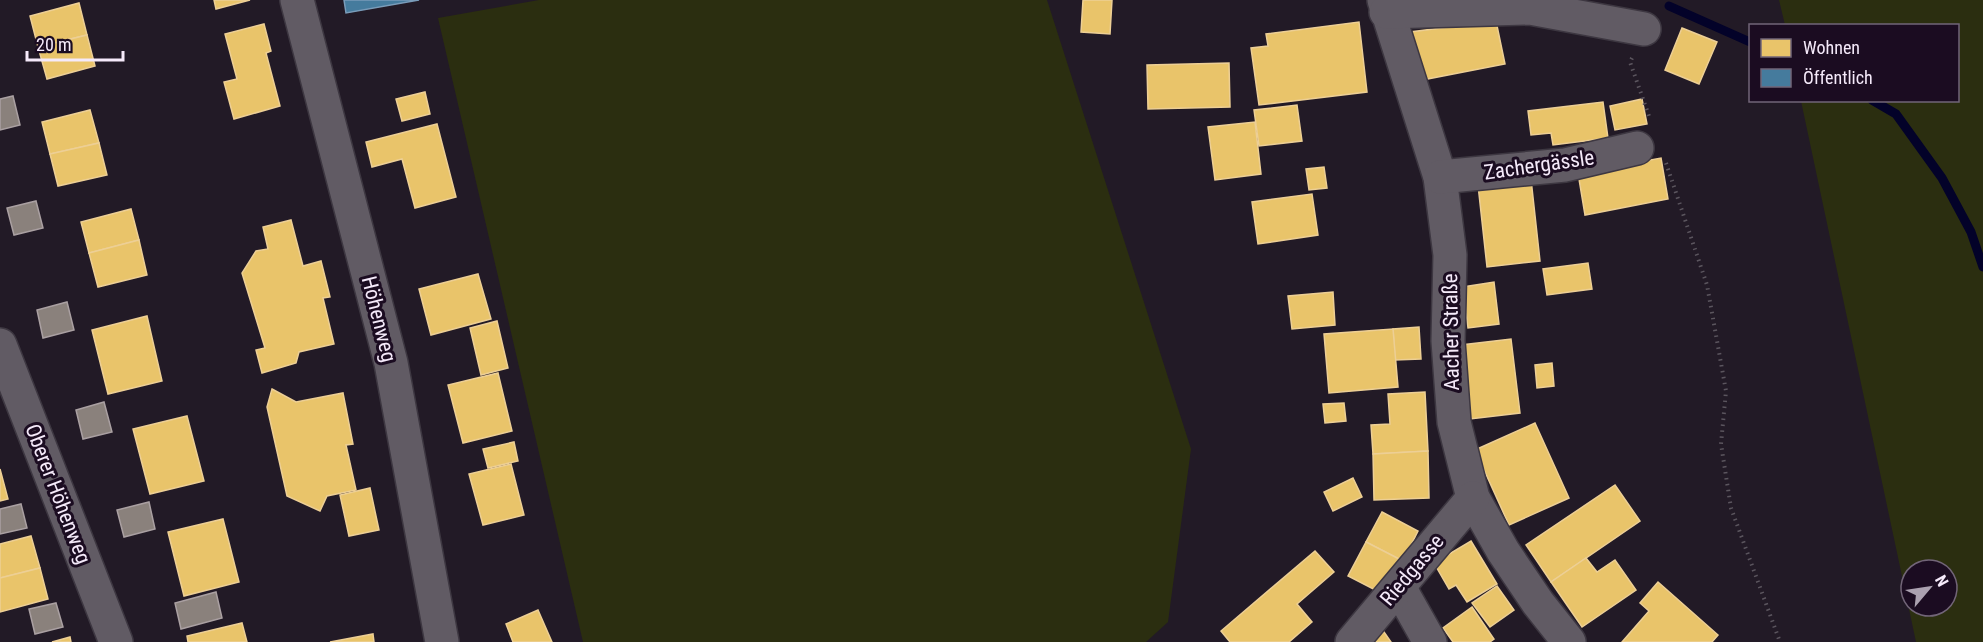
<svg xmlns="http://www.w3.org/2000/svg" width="1983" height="642" viewBox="0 0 1983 642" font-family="'Roboto Condensed',sans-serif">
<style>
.green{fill:#2b2e10;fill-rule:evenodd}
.homes{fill:#e9c46a;stroke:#edcf95;stroke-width:1.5}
.public{fill:#457b9d;stroke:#7a9cb9;stroke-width:1.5}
.industry{fill:#8a817c;stroke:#aaa0a2;stroke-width:1.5}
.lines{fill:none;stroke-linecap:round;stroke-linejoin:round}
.stream{stroke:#030229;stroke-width:9}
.minor-casing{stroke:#3d3741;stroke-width:36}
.path{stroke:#5b555e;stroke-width:4;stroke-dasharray:1.5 4.5;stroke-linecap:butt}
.minor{stroke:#615b64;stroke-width:33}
.labels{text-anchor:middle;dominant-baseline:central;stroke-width:6;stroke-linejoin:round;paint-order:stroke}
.street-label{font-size:21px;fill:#f5eafa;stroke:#1b0c21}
</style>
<rect width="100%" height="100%" fill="#221a26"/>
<g class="green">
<path d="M539,0H1047L1191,449L1168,622L1146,642H583L438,18Z"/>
<path d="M1779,0H1983V642H1916L1801,101L1958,100V26L1785,25ZM1911,570H1947V606H1911Z"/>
</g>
<g class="homes">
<path d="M214,0H250L216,9Z"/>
<path d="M1083,0H1112L1110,34L1081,32Z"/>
<path d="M79,3L87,35L38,47L30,16Z"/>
<path d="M1496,21L1505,64L1417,81L1410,32Z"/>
<path d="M1359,22L1367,92L1259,105L1251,48L1268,46L1266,34Z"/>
<path d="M264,24L271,51L266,53L280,106L234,119L224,82L237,79L225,34Z"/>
<path d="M1682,28L1717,42L1699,84L1665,70Z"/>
<path d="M87,35L95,66L47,79L38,47Z"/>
<path d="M1229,63L1230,107L1148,109L1147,65Z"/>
<path d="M425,92L430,114L402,121L396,99Z"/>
<path d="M1642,99L1647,124L1615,130L1610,106Z"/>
<path d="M1603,102L1608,138L1553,145L1551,133L1531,135L1528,111Z"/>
<path d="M1297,105L1302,141L1259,146L1254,110Z"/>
<path d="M90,110L99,143L50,154L42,122Z"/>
<path d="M1255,122L1261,174L1215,180L1208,127Z"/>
<path d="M437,124L456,197L415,208L402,159L372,167L366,142Z"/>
<path d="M99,143L107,175L58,186L50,154Z"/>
<path d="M1661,158L1668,199L1585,215L1578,173Z"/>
<path d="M1324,167L1327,188L1309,190L1306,169Z"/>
<path d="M1531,179L1540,261L1487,267L1478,185Z"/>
<path d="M1312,194L1318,235L1258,244L1252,202Z"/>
<path d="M131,209L139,240L89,253L81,222Z"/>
<path d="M291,220L303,266L321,261L330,297L323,298L334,344L299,352L296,363L262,373L256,350L265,348L242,273L256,251L268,249L263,227Z"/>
<path d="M139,240L147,275L98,287L89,253Z"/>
<path d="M1588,263L1592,289L1547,295L1543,269Z"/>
<path d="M478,274L491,319L431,335L419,289Z"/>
<path d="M1494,282L1499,324L1468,328L1463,287Z"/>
<path d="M1333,292L1335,325L1292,329L1288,296Z"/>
<path d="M147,316L162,381L108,394L92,330Z"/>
<path d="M497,321L508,368L481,375L470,328Z"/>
<path d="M1419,327L1421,359L1395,360L1393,329Z"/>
<path d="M1393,329L1398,387L1329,393L1324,334Z"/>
<path d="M1511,339L1520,413L1470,419L1461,345Z"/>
<path d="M1552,363L1554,386L1537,388L1535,365Z"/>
<path d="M498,373L512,431L463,443L448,385Z"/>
<path d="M272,389L296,402L343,393L353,444L346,445L356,490L327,496L320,511L287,496L267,407Z"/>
<path d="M1425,392L1428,451L1373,454L1371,425L1390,424L1388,394Z"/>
<path d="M1344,403L1346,421L1325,423L1323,404Z"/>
<path d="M187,416L204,481L150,494L133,429Z"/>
<path d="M1535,423L1569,498L1509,525L1475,450Z"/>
<path d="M514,442L518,461L488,468L483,449Z"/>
<path d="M1428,451L1429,498L1374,500L1373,454Z"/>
<path d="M511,464L524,515L483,525L469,474Z"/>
<path d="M0,469L8,499L0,501Z"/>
<path d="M1353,478L1362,497L1333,511L1324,492Z"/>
<path d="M1615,485L1640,521L1551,582L1526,545Z"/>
<path d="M370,488L379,530L349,536L340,495Z"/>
<path d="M1382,512L1418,531L1403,561L1366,542Z"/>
<path d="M223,519L239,582L184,596L168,532Z"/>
<path d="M31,536L40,568L0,578V544Z"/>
<path d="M1471,541L1497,584L1467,602L1456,585L1449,589L1434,563Z"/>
<path d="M1366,542L1403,561L1385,595L1348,576Z"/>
<path d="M1315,551L1334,572L1297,604L1312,622L1289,642H1230L1221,631Z"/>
<path d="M1586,558L1597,572L1615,560L1636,590L1582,627L1551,582Z"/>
<path d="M40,568L48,599L0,612V578Z"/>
<path d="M1658,582L1718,635L1712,642H1622L1649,611L1640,603Z"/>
<path d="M1497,586L1514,610L1490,627L1472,603Z"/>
<path d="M1472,607L1494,639L1490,642H1453L1443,628Z"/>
<path d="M538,610L552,642H513L506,624Z"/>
<path d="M242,623L247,642H188L187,636Z"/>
<path d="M1384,632L1391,642H1368Z"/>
<path d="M373,634L374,642H330Z"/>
<path d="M70,637L71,642H52Z"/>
</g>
<path class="public" d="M344,0H419L346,13Z"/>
<g class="industry">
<path d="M13,96L20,125L0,130V99Z"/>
<path d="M36,201L43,228L14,235L7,208Z"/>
<path d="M67,302L74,330L43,338L37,310Z"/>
<path d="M104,402L112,432L83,439L76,410Z"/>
<path d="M149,502L155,529L124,537L117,510Z"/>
<path d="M21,504L27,528L0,534V509Z"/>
<path d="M216,592L222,618L181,629L175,603Z"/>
<path d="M56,603L63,627L35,634L29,609Z"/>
</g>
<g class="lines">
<g class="stream">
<path d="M1669,6L1750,42"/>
<path d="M1872,100L1896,114L1942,178L1971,232L1983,267"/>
</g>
<g class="minor-casing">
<g id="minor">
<path d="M297,0L391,363L442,642"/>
<path d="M1384,0L1440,177L1450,255L1448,341L1454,422L1473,498L1503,551L1538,603L1569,642"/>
<path d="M1386,12L1530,8L1644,29"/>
<path d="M1440,177L1565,165L1637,148"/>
<path d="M0,345L116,642"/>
<path d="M1399,587L1430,642"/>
<path d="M1352,642L1473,498"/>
</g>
</g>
<g class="path">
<path d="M1632,58L1630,62L1650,119"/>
<path d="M1666,163L1707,285L1726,391L1721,444L1731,508L1780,642"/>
</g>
<use href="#minor" class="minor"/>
</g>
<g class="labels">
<g class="street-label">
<text transform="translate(1539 165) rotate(-8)">Zachergässle</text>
<text transform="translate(379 319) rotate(76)">Höhenweg</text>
<text transform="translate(1451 332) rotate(-91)">Aacher Straße</text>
<text transform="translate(58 494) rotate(69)">Oberer Höhenweg</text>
<text transform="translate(1412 570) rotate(-50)">Riedgasse</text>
</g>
</g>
<rect x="1749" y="24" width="210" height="78" fill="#1b0c21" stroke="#726578" stroke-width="1.5"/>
<rect x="1761" y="39" width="30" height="18" fill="#e9c46a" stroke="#726578" stroke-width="1.5"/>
<text x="1803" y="54" font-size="18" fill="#f5eafa">Wohnen</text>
<rect x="1761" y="69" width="30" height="18" fill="#457b9d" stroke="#726578" stroke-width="1.5"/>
<text x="1803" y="84" font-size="18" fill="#f5eafa">Öffentlich</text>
<g transform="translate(1929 588) rotate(61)"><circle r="28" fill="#1b0c21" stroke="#726578" stroke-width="1.5"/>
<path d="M0-4.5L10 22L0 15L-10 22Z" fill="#aba1b0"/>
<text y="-9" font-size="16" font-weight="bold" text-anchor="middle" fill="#f5eafa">N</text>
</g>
<path d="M27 51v9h96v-9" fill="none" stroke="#f5eafa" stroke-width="3"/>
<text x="36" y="51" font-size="18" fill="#f5eafa" stroke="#1b0c21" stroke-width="4.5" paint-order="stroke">20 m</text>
</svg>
